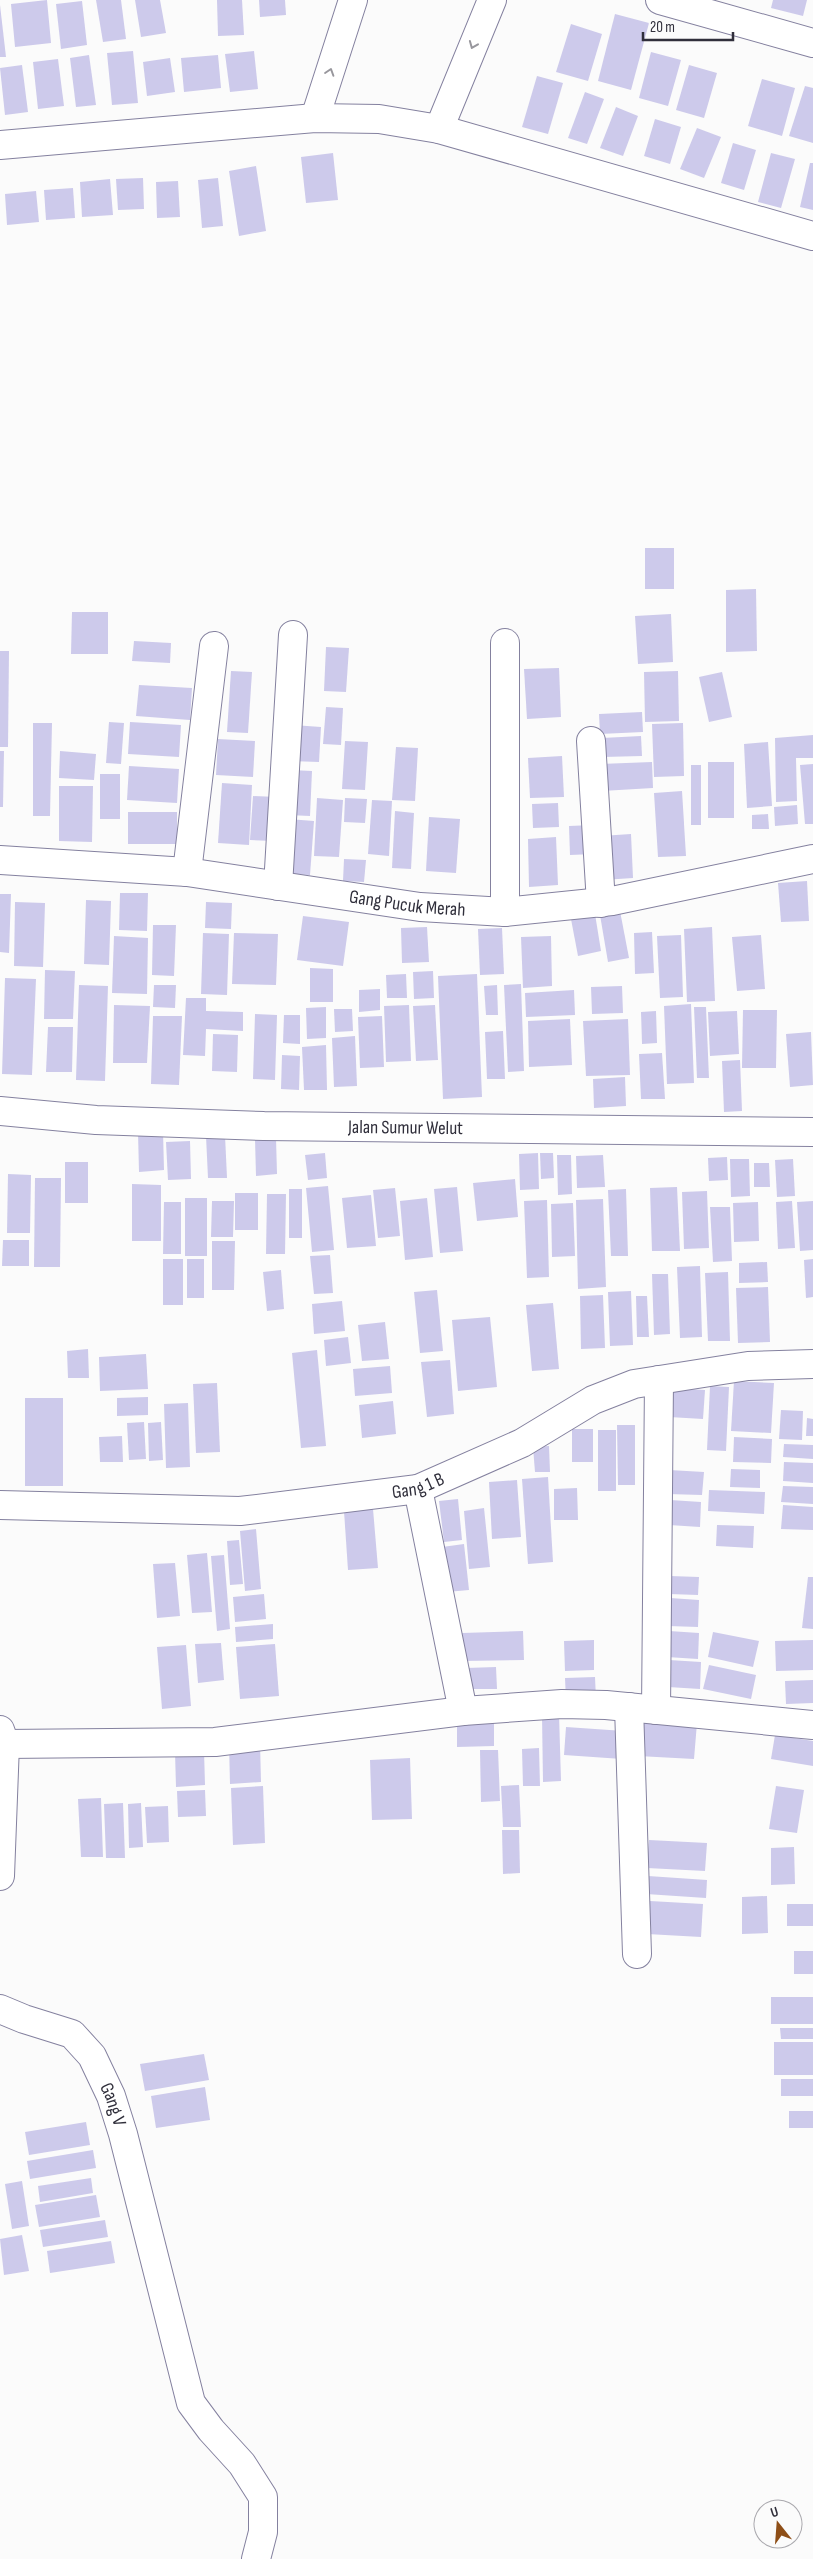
<svg xmlns="http://www.w3.org/2000/svg" width="813" height="2559" viewBox="0 0 813 2559" font-family="'Sofia Sans Condensed',sans-serif">
<style>
.building{fill:#cdcaeb}
.lines{fill:none;stroke-linecap:round;stroke-linejoin:round}
.minor-casing{stroke:#84819f;stroke-width:30}
.tertiary-casing{stroke:#84819f;stroke-width:30}
.minor{stroke:#fff;stroke-width:28}
.tertiary{stroke:#fff;stroke-width:28}
.oneway{stroke:#98979d}
.labels{text-anchor:middle;dominant-baseline:central;stroke-width:5;stroke-linejoin:round;paint-order:stroke}
.street-label{font-size:19px;fill:#302f3b;stroke:#fbfbfb}
</style>
<rect width="100%" height="100%" fill="#fbfbfb"/>
<g class="building">
<path d="M47,0L51,43L15,47L11,4Z"/>
<path d="M96,0H121L126,39L103,42Z"/>
<path d="M135,0H160L166,33L141,37Z"/>
<path d="M217,0H242L244,35L218,36Z"/>
<path d="M259,0H285L286,15L260,17Z"/>
<path d="M773,0H807L803,16L771,8Z"/>
<path d="M82,1L87,45L61,49L56,4Z"/>
<path d="M0,5L6,57H0Z"/>
<path d="M615,14L649,23L631,90L598,81Z"/>
<path d="M571,24L602,34L588,81L556,72Z"/>
<path d="M133,51L138,103L112,105L107,53Z"/>
<path d="M254,51L258,89L230,92L225,54Z"/>
<path d="M651,52L681,60L668,106L639,98Z"/>
<path d="M89,55L96,105L76,107L70,58Z"/>
<path d="M218,55L221,88L184,92L181,58Z"/>
<path d="M170,58L175,92L147,96L143,62Z"/>
<path d="M58,59L64,106L38,109L33,62Z"/>
<path d="M22,65L28,112L5,115L0,68Z"/>
<path d="M689,65L717,73L704,118L676,110Z"/>
<path d="M537,76L563,83L548,134L522,127Z"/>
<path d="M762,79L795,88L782,136L748,126Z"/>
<path d="M805,86L813,88V143L789,136Z"/>
<path d="M585,92L604,99L587,144L568,138Z"/>
<path d="M616,107L638,116L623,156L600,148Z"/>
<path d="M655,119L681,127L670,164L644,156Z"/>
<path d="M697,128L721,137L704,178L680,169Z"/>
<path d="M733,143L756,150L744,190L721,183Z"/>
<path d="M333,153L338,200L306,203L301,157Z"/>
<path d="M771,153L795,159L781,208L758,202Z"/>
<path d="M810,163H813V210L800,207Z"/>
<path d="M256,166L266,231L239,236L229,171Z"/>
<path d="M143,178L144,209L118,210L116,179Z"/>
<path d="M218,178L223,226L202,228L198,180Z"/>
<path d="M110,179L113,215L82,217L80,182Z"/>
<path d="M178,181L180,217L157,218L156,182Z"/>
<path d="M73,188L75,218L46,220L44,190Z"/>
<path d="M36,191L39,222L7,225L5,194Z"/>
<rect x="645" y="548" width="29" height="41"/>
<path d="M756,589L757,651L726,652V590Z"/>
<path d="M72,612H108V654H71Z"/>
<path d="M671,614L673,662L638,664L635,616Z"/>
<path d="M134,641L171,643L170,663L132,661Z"/>
<path d="M326,647L349,648L346,692L324,691Z"/>
<path d="M0,651H9L8,747H0Z"/>
<path d="M559,668L561,717L527,719L524,669Z"/>
<path d="M231,671L252,672L248,733L227,732Z"/>
<path d="M678,671L679,721L645,722L644,672Z"/>
<path d="M722,672L732,717L709,722L699,677Z"/>
<path d="M139,685L192,688L190,720L136,716Z"/>
<path d="M326,707L343,708L341,745L323,744Z"/>
<path d="M642,712L643,732L600,734L599,714Z"/>
<path d="M109,722L124,723L121,764L106,763Z"/>
<path d="M130,722L181,725L179,757L128,754Z"/>
<path d="M33,723H52L50,816H33Z"/>
<path d="M683,723L684,776L654,777L652,724Z"/>
<path d="M293,725L321,727L319,762L290,761Z"/>
<path d="M813,735V758H796L797,801L776,802L775,738Z"/>
<path d="M641,736L642,756L603,757L602,738Z"/>
<path d="M218,739L255,741L253,777L216,775Z"/>
<path d="M345,741L368,742L365,790L342,789Z"/>
<path d="M768,742L772,806L747,808L744,744Z"/>
<path d="M396,747L418,748L415,801L392,800Z"/>
<path d="M0,751H4L3,807H0Z"/>
<path d="M60,751L96,754L94,780L59,778Z"/>
<path d="M562,756L564,797L530,798L528,758Z"/>
<path d="M652,762L653,788L602,791L600,764Z"/>
<rect x="708" y="762" width="26" height="56"/>
<path d="M813,764V824H805L800,765Z"/>
<rect x="691" y="765" width="10" height="60"/>
<path d="M129,766L179,769L177,803L127,800Z"/>
<path d="M291,770L312,771L310,816L288,815Z"/>
<rect x="100" y="774" width="20" height="45"/>
<path d="M222,783L252,785L249,845L218,843Z"/>
<path d="M59,786H93L92,842L59,841Z"/>
<path d="M682,791L686,856L658,857L654,793Z"/>
<path d="M253,796L277,797L274,841L250,840Z"/>
<path d="M317,798L343,800L339,857L314,856Z"/>
<path d="M345,798L367,799L365,823L344,822Z"/>
<path d="M372,800L392,801L389,856L368,854Z"/>
<path d="M558,803L559,827L533,828L532,804Z"/>
<path d="M797,805L798,824L775,826L774,807Z"/>
<path d="M395,811L414,813L411,869L392,868Z"/>
<rect x="128" y="812" width="49" height="32"/>
<path d="M768,814L769,829H752V815Z"/>
<path d="M429,817L460,819L456,873L426,871Z"/>
<path d="M288,819L314,821L310,875L284,874Z"/>
<path d="M593,825L594,854L570,855L569,826Z"/>
<path d="M631,834L633,878L603,880L601,836Z"/>
<path d="M556,837L558,885L529,887L528,839Z"/>
<path d="M344,859L366,860L364,882L343,881Z"/>
<path d="M807,881L809,921L781,922L778,883Z"/>
<path d="M120,893H148L147,931L119,930Z"/>
<path d="M0,894H11L9,953L0,952Z"/>
<path d="M86,900L111,901L109,965L84,964Z"/>
<path d="M15,902L45,903L43,967L14,966Z"/>
<path d="M206,902L232,903L231,929L205,928Z"/>
<path d="M620,911L629,958L608,962L600,915Z"/>
<path d="M595,914L601,951L578,956L571,919Z"/>
<path d="M303,916L349,922L343,966L297,960Z"/>
<path d="M153,925H176L174,976L152,975Z"/>
<path d="M427,927L429,962L402,963L401,928Z"/>
<path d="M712,927L715,1001L687,1002L684,929Z"/>
<path d="M502,928L504,974L480,975L478,929Z"/>
<path d="M652,932L654,973L635,974L634,933Z"/>
<path d="M203,933L229,934L227,995L201,994Z"/>
<path d="M234,933L278,934L276,985L232,984Z"/>
<path d="M681,935L683,997L660,998L657,936Z"/>
<path d="M761,935L765,989L737,991L732,937Z"/>
<path d="M114,936L148,938L147,994L112,993Z"/>
<path d="M551,936L552,986L523,988L521,937Z"/>
<path d="M310,968L333,969V1002H310Z"/>
<path d="M45,970L75,971L73,1019H44Z"/>
<path d="M433,971L434,998L414,999L413,972Z"/>
<path d="M406,974L407,998H387L386,975Z"/>
<path d="M477,974L482,1097L443,1099L438,976Z"/>
<path d="M5,978L36,979L32,1075L2,1074Z"/>
<path d="M521,984L524,1071L508,1072L504,985Z"/>
<path d="M79,985L108,986L105,1081L76,1080Z"/>
<path d="M154,985H176L175,1008L153,1007Z"/>
<path d="M497,985L498,1015H486L484,986Z"/>
<path d="M622,986L623,1013L592,1014L591,987Z"/>
<path d="M380,989V1010L359,1012V990Z"/>
<path d="M574,990L575,1015L526,1017L525,993Z"/>
<path d="M186,998H206V1011L243,1012V1031L206,1029L205,1056L183,1055Z"/>
<path d="M691,1004L694,1083L667,1084L664,1006Z"/>
<path d="M114,1005L150,1006L147,1063H113Z"/>
<path d="M409,1005L411,1061L386,1062L384,1006Z"/>
<path d="M435,1005L438,1060L416,1061L413,1006Z"/>
<path d="M326,1007V1038L307,1039L306,1008Z"/>
<path d="M694,1007H706L709,1078H697Z"/>
<path d="M334,1009H352L353,1031L335,1032Z"/>
<path d="M743,1010H777L776,1068H742Z"/>
<path d="M656,1011L657,1043L642,1044L641,1012Z"/>
<path d="M737,1011L739,1054L710,1056L708,1012Z"/>
<path d="M255,1014L277,1015L275,1080L253,1079Z"/>
<path d="M284,1015H300V1044L283,1043Z"/>
<path d="M153,1016H182L179,1085L151,1084Z"/>
<path d="M382,1016L384,1067L360,1068L358,1017Z"/>
<path d="M570,1019L572,1065L529,1067L528,1021Z"/>
<path d="M628,1019L630,1075L586,1076L583,1021Z"/>
<path d="M48,1027H73L72,1072H46Z"/>
<path d="M503,1031L505,1079H487L485,1032Z"/>
<path d="M811,1032L813,1085L790,1087L786,1034Z"/>
<path d="M213,1034L238,1035L237,1072L212,1071Z"/>
<path d="M355,1036L357,1086L334,1087L332,1038Z"/>
<path d="M326,1045L327,1090H304L302,1047Z"/>
<path d="M662,1053L665,1099H641L639,1054Z"/>
<path d="M282,1055L300,1056L299,1090L281,1089Z"/>
<path d="M740,1060L742,1111L724,1112L722,1061Z"/>
<path d="M625,1077L626,1106L594,1108L593,1079Z"/>
<path d="M163,1131L164,1170L139,1172L138,1132Z"/>
<path d="M225,1135L227,1178H208L206,1136Z"/>
<path d="M276,1138L277,1174L256,1176L255,1139Z"/>
<path d="M190,1141L191,1179L168,1180L166,1142Z"/>
<path d="M325,1153L327,1178L308,1180L305,1155Z"/>
<path d="M538,1153L539,1189L520,1190L519,1154Z"/>
<path d="M540,1153H553L554,1178L541,1179Z"/>
<path d="M557,1155H571L572,1194L558,1195Z"/>
<path d="M603,1155L605,1187L577,1188L576,1156Z"/>
<path d="M727,1157L728,1180L709,1181L708,1158Z"/>
<path d="M730,1159H749L750,1196L731,1197Z"/>
<path d="M793,1159L795,1196L777,1197L775,1160Z"/>
<rect x="65" y="1162" width="23" height="41"/>
<path d="M754,1163H769L770,1187H754Z"/>
<path d="M8,1174L31,1175L30,1233H7Z"/>
<path d="M35,1178H61L60,1267H34Z"/>
<path d="M515,1179L518,1217L477,1221L473,1183Z"/>
<path d="M132,1184L161,1185V1241H132Z"/>
<path d="M328,1186L334,1250L312,1252L306,1188Z"/>
<path d="M457,1187L463,1251L440,1253L434,1189Z"/>
<path d="M677,1187L680,1251H652L650,1188Z"/>
<path d="M395,1188L400,1236L378,1238L373,1190Z"/>
<rect x="289" y="1189" width="13" height="49"/>
<path d="M626,1189L628,1256H611L608,1190Z"/>
<path d="M707,1191L709,1248L684,1249L682,1192Z"/>
<rect x="235" y="1193" width="23" height="37"/>
<path d="M267,1194H286L285,1254H266Z"/>
<path d="M371,1195L376,1246L347,1248L342,1198Z"/>
<rect x="185" y="1198" width="22" height="58"/>
<path d="M427,1198L433,1257L405,1260L400,1201Z"/>
<path d="M603,1199L606,1287L578,1289L576,1200Z"/>
<path d="M547,1200L549,1277L527,1278L524,1201Z"/>
<path d="M212,1201H234L233,1237H211Z"/>
<path d="M792,1201L795,1248L778,1249L776,1202Z"/>
<path d="M813,1201V1250L800,1251L797,1202Z"/>
<path d="M164,1202H181V1254H163Z"/>
<path d="M758,1202L759,1241L734,1242L733,1203Z"/>
<path d="M573,1203L575,1256L552,1257L551,1204Z"/>
<path d="M710,1207H730L732,1261L713,1262Z"/>
<path d="M3,1240H29V1266H2Z"/>
<path d="M212,1241H235L234,1290H212Z"/>
<path d="M330,1255L333,1293L314,1294L310,1256Z"/>
<rect x="163" y="1259" width="20" height="46"/>
<rect x="187" y="1259" width="17" height="39"/>
<path d="M813,1259V1297L806,1298L804,1260Z"/>
<path d="M767,1262L768,1282L739,1283V1263Z"/>
<path d="M700,1266L702,1337L680,1338L677,1267Z"/>
<path d="M281,1270L284,1309L267,1311L263,1272Z"/>
<path d="M728,1272L730,1341H708L705,1273Z"/>
<path d="M652,1274H668L670,1334L654,1335Z"/>
<path d="M768,1287L770,1342L738,1343L736,1288Z"/>
<path d="M437,1290L443,1351L420,1353L414,1292Z"/>
<path d="M631,1291L633,1345L610,1346L608,1292Z"/>
<path d="M603,1295L605,1348L581,1349L580,1296Z"/>
<path d="M636,1296H647L649,1337H637Z"/>
<path d="M342,1301L345,1331L314,1334L312,1304Z"/>
<path d="M553,1303L559,1369L532,1371L526,1305Z"/>
<path d="M490,1317L497,1387L458,1391L452,1320Z"/>
<path d="M385,1322L389,1359L362,1361L358,1325Z"/>
<path d="M348,1337L351,1363L326,1366L324,1340Z"/>
<path d="M88,1349L89,1378H68L67,1351Z"/>
<path d="M317,1350L326,1446L301,1448L292,1353Z"/>
<path d="M146,1354L148,1389L100,1391L99,1357Z"/>
<path d="M450,1360L454,1414L427,1417L421,1362Z"/>
<path d="M390,1366L392,1393L355,1396L353,1369Z"/>
<path d="M734,1381L774,1383L771,1433L731,1431Z"/>
<path d="M217,1383L220,1452L196,1453L193,1384Z"/>
<path d="M710,1386L729,1387L726,1451L707,1450Z"/>
<path d="M671,1388L705,1390L703,1419L669,1417Z"/>
<path d="M148,1397V1415L117,1416V1398Z"/>
<rect x="25" y="1398" width="38" height="88"/>
<path d="M393,1401L396,1434L362,1438L359,1405Z"/>
<path d="M188,1403L190,1467L166,1468L164,1404Z"/>
<path d="M781,1410L803,1411L802,1440L779,1439Z"/>
<path d="M807,1418L813,1419V1436H806Z"/>
<path d="M144,1422L146,1459L129,1460L127,1423Z"/>
<path d="M161,1422L163,1460L149,1461L148,1423Z"/>
<path d="M617,1425H635V1485H618Z"/>
<rect x="572" y="1429" width="21" height="33"/>
<rect x="598" y="1430" width="18" height="61"/>
<path d="M122,1436L123,1462H100L99,1437Z"/>
<path d="M734,1437L772,1439L771,1463L733,1462Z"/>
<path d="M784,1444L813,1445V1459L783,1457Z"/>
<path d="M549,1446L550,1472H535L533,1447Z"/>
<path d="M784,1462L813,1463V1483L783,1481Z"/>
<path d="M731,1469L760,1470V1488L730,1487Z"/>
<path d="M669,1470L704,1472L702,1495L667,1494Z"/>
<path d="M548,1477L553,1562L528,1564L522,1479Z"/>
<path d="M517,1480L521,1537L492,1539L489,1482Z"/>
<path d="M783,1486L813,1487V1504L781,1502Z"/>
<path d="M577,1488L578,1520H554V1489Z"/>
<path d="M709,1490L765,1492L764,1514L708,1511Z"/>
<path d="M458,1499L462,1540L444,1542L439,1501Z"/>
<path d="M670,1500L701,1502L700,1527L669,1525Z"/>
<path d="M783,1505L813,1507V1530L781,1529Z"/>
<path d="M484,1508L490,1567L469,1569L464,1511Z"/>
<path d="M373,1509L378,1568L348,1570L344,1511Z"/>
<path d="M717,1525L754,1526L753,1548L716,1546Z"/>
<path d="M256,1529L261,1589L245,1591L240,1531Z"/>
<path d="M239,1540L243,1584L230,1585L227,1541Z"/>
<path d="M464,1544L469,1590L447,1592L442,1547Z"/>
<path d="M207,1553L212,1612L192,1613L187,1555Z"/>
<path d="M224,1555L230,1629L217,1631L211,1556Z"/>
<path d="M175,1563L180,1616L157,1618L153,1564Z"/>
<path d="M670,1576L699,1577L698,1595L669,1594Z"/>
<path d="M808,1577H813V1629L802,1628Z"/>
<path d="M264,1594L266,1619L235,1622L233,1597Z"/>
<path d="M670,1598L699,1600L698,1627L668,1626Z"/>
<path d="M273,1624V1639L236,1642L235,1627Z"/>
<path d="M523,1631L524,1660L463,1661L462,1633Z"/>
<path d="M669,1631L699,1633L698,1659L667,1657Z"/>
<path d="M713,1632L759,1641L753,1667L708,1657Z"/>
<path d="M594,1640V1670L565,1671L564,1641Z"/>
<path d="M813,1640V1670L776,1671L775,1641Z"/>
<path d="M221,1643L224,1680L198,1683L195,1644Z"/>
<path d="M275,1644L279,1696L240,1699L236,1647Z"/>
<path d="M186,1645L191,1706L162,1709L157,1647Z"/>
<path d="M669,1660L701,1662L700,1689L668,1687Z"/>
<path d="M709,1665L756,1675L751,1699L703,1689Z"/>
<path d="M496,1667L497,1689H467L466,1668Z"/>
<path d="M595,1677L596,1699L566,1700L565,1678Z"/>
<path d="M813,1680V1703L786,1704L785,1681Z"/>
<path d="M494,1711V1746L457,1747V1712Z"/>
<path d="M559,1714L561,1781L543,1782L542,1715Z"/>
<path d="M641,1720L697,1723L694,1759L638,1756Z"/>
<path d="M566,1727L624,1731L622,1759L564,1755Z"/>
<path d="M775,1735L813,1741V1766L771,1759Z"/>
<path d="M260,1742L261,1782L230,1784L229,1743Z"/>
<path d="M539,1748L540,1786H523L522,1749Z"/>
<path d="M204,1750L205,1785L176,1787L175,1752Z"/>
<path d="M480,1750H498L500,1801L481,1802Z"/>
<path d="M410,1758L412,1819L372,1820L370,1760Z"/>
<path d="M519,1785L521,1827H503L501,1786Z"/>
<path d="M263,1786L265,1843L233,1845L231,1788Z"/>
<path d="M776,1786L804,1790L797,1833L769,1829Z"/>
<path d="M205,1790L206,1816L178,1817L177,1791Z"/>
<path d="M101,1798L103,1857H81L78,1799Z"/>
<path d="M123,1803L125,1858H106L104,1804Z"/>
<path d="M141,1803L143,1847L129,1848L128,1804Z"/>
<path d="M168,1806L169,1842L147,1843L145,1807Z"/>
<path d="M502,1830H519L520,1873L503,1874Z"/>
<path d="M649,1840L707,1843L705,1871L647,1868Z"/>
<path d="M794,1847L795,1884L771,1885V1848Z"/>
<path d="M648,1876L707,1880L706,1898L646,1894Z"/>
<path d="M767,1896L768,1933L742,1934V1897Z"/>
<path d="M650,1901L703,1904L701,1937L647,1934Z"/>
<rect x="787" y="1904" width="26" height="22"/>
<rect x="794" y="1951" width="19" height="23"/>
<rect x="771" y="1997" width="42" height="27"/>
<path d="M780,2028H813V2039H781Z"/>
<rect x="774" y="2042" width="39" height="33"/>
<path d="M204,2054L209,2080L145,2091L140,2064Z"/>
<rect x="781" y="2079" width="32" height="17"/>
<path d="M205,2087L210,2120L156,2128L151,2096Z"/>
<rect x="789" y="2111" width="24" height="17"/>
<path d="M86,2122L90,2145L29,2155L25,2132Z"/>
<path d="M93,2150L96,2168L30,2179L27,2161Z"/>
<path d="M91,2178L93,2193L40,2202L38,2186Z"/>
<path d="M22,2181L29,2226L12,2229L5,2184Z"/>
<path d="M96,2195L100,2217L39,2227L35,2205Z"/>
<path d="M105,2220L108,2237L43,2247L40,2230Z"/>
<path d="M22,2235L29,2271L4,2275L0,2239Z"/>
<path d="M111,2241L115,2263L50,2273L47,2251Z"/>
</g>
<g class="lines">
<g class="minor-casing">
<g id="minor">
<path d="M660,0L813,43"/>
<path d="M315,118L353,0"/>
<path d="M439,129L492,0"/>
<path d="M0,145L315,118L379,119L439,129L813,236"/>
<path d="M505,643V912"/>
<path d="M591,741L601,903"/>
<path id="s1" d="M0,860L187,872L420,907L505,912L612,901L813,859"/>
<path d="M187,872L214,646"/>
<path d="M278,886L293,635"/>
<path d="M418,1489L463,1711"/>
<path id="s2" d="M0,1505L240,1511L418,1489L522,1443L593,1400L634,1384L748,1366L813,1364"/>
<path d="M629,1707L637,1954"/>
<path d="M656,1710L659,1380"/>
<path d="M0,1730L5,1744L0,1876"/>
<path d="M5,1744L215,1742L463,1711L562,1704L606,1705L813,1725"/>
<path id="s3" d="M0,2009L24,2019L72,2034L92,2056L111,2096L123,2134L191,2403L211,2430L242,2464L263,2497V2532L256,2559"/>
</g>
</g>
<g class="tertiary-casing">
<g id="tertiary">
<path id="s4" d="M0,1111L96,1120L264,1126L813,1132"/>
</g>
</g>
<use href="#minor" class="minor"/>
<use href="#tertiary" class="tertiary"/>
</g>
<defs><path id="oneway-chevron" d="M-2-3.5L2.5 0L-2 3.5" fill="none" stroke-width="1.6" stroke-linecap="round" stroke-linejoin="round" transform="scale(1.25)"/></defs>
<g class="oneway">
<use href="#oneway-chevron" transform="translate(473 45) rotate(112)"/>
<use href="#oneway-chevron" transform="translate(330 72) rotate(-72)"/>
</g>
<g class="labels">
<g class="street-label">
<text stroke="none"><textPath href="#s1" startOffset="410">Gang Pucuk Merah</textPath></text>
<text stroke="none"><textPath href="#s4" startOffset="406">Jalan Sumur Welut</textPath></text>
<text stroke="none"><textPath href="#s2" startOffset="420">Gang 1 B</textPath></text>
<text stroke="none"><textPath href="#s3" startOffset="159">Gang V</textPath></text>
</g>
</g>
<g transform="translate(778 2524) rotate(343)"><circle r="24" fill="#fbfbfb" stroke="#aaa9ae"/>
<path d="M0-4L9 19L0 12L-9 19Z" fill="#8e4e17"/>
<text y="-8" font-size="14" font-weight="bold" text-anchor="middle" fill="#302f3b">U</text>
</g>
<path d="M643 32v8h90v-8" fill="none" stroke="#302f3b" stroke-width="2.5"/>
<text x="650" y="32" font-size="15" fill="#302f3b" stroke="#fbfbfb" stroke-width="4" paint-order="stroke">20 m</text>
</svg>
